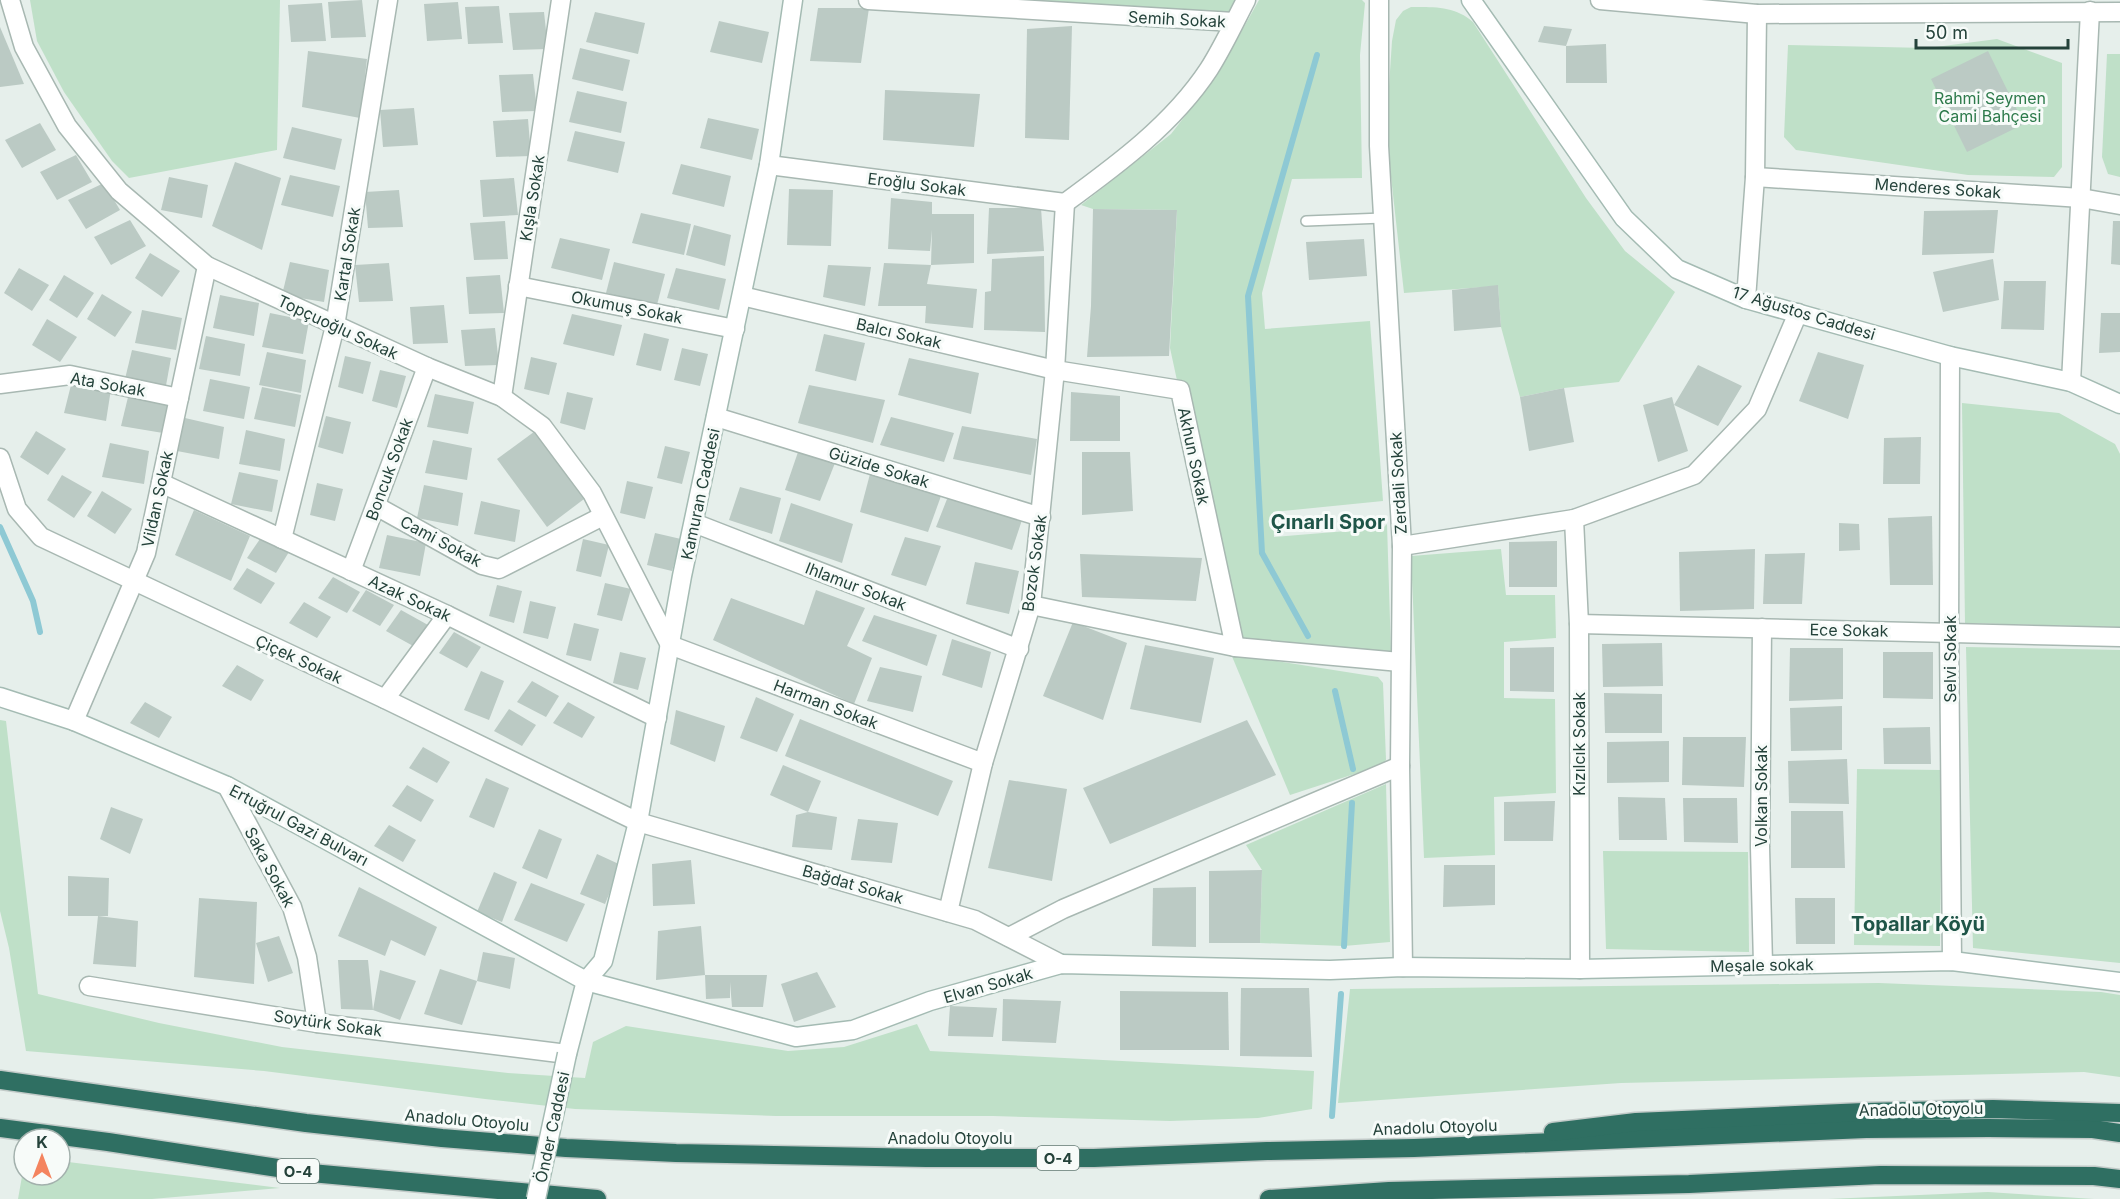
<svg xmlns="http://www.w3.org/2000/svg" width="2120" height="1199" viewBox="0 0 2120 1199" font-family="Inter,sans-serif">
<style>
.green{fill:#bfe0c8}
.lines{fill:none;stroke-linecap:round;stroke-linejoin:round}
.stream{stroke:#8ec9d4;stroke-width:6}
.building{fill:#bbcac4}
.lane-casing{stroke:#a8b8b2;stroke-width:12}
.street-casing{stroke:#a8b8b2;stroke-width:21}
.secondary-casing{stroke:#a4bbb3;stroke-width:21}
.highway-casing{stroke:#c2cac8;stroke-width:21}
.lane{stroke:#fff;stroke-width:9}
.street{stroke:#fff;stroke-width:18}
.secondary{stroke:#fff;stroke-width:18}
.highway{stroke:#2f6f62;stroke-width:18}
.secondary-bridge-casing{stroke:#a4bbb3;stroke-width:21;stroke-linecap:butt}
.secondary-bridge{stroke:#fff;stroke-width:18}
.labels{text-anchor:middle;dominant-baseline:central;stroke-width:6;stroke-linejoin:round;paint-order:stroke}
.shield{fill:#f7fbf9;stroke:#637a73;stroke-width:1.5}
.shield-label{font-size:15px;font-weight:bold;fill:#24423a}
.street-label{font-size:16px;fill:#24423a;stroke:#f7fbf9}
.park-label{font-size:16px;fill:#2d7a4b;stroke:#f7fbf9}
.quarter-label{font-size:20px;font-weight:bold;fill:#1f5548;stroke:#f7fbf9}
</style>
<rect width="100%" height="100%" fill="#e6efeb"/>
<g class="green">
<path d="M30,0H280L277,150L129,178L112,161L64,92L37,41Z"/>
<path d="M1017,0H1236L1229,14Z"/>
<path d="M1259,0H1362L1365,3L1360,55L1362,178L1292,179L1262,293L1265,329L1370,321L1383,501L1273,512L1274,537L1383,528L1387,524L1391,653L1233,639L1170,348L1177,210L1093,209L1081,205L1171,134L1217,75Z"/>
<path d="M1411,7C1434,7 1455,6 1473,22L1586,198L1625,251L1675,292L1619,382L1564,388L1520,397L1501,327L1498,286L1404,293L1386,132L1392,41L1396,20L1403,11Z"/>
<path d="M1997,39L2062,63V167L2054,177L1968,175L1796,150L1784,137L1788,45L1928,48Z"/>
<path d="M2107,54H2120V177L2108,174L2102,157Z"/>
<path d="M1962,403L2059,413L2115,444L2120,454V627L1965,623Z"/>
<path d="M1501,549L1506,595H1555L1556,638L1504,642V698L1555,699L1556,793L1494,797L1495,855L1424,858L1411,556Z"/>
<path d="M1966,647L2120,650V963L1973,948Z"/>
<path d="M1231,654L1378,677L1383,683L1386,760L1382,765L1290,795Z"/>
<path d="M0,720L6,721L38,994L159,1023L282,1047L508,1073L585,1078L593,1042L626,1026L788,1051L844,1047L917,1024L930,1051L1314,1071L1312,1109L1258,1118L1170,1121L993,1116H776L575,1109L485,1099L264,1071L26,1051L9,948L0,911Z"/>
<path d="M1857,769L1942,770L1940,946L1854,945Z"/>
<path d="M1386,784L1390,942L1344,946L1260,943L1262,870L1246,845Z"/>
<path d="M1603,851L1748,852L1749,952L1606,949Z"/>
<path d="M1879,983L2101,992L2120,995V1077L2084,1072L1621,1083L1338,1103L1350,989Z"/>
<path d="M60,1161L280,1188L152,1199H18L24,1165V1175H60Z"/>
<path d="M1988,1192L2094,1199H1828Z"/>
</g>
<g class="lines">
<g class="stream">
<path d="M0,527L33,601L40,632"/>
<path d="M1308,636L1262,553L1248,296L1317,55"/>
<path d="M1335,691L1353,769"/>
<path d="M1344,946L1352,803"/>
<path d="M1332,1116L1341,994"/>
</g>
</g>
<g class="building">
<path d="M362,0L366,37L331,38L328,2Z"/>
<path d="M458,2L462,39L427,41L424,4Z"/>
<path d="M322,3L326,41L291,42L288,5Z"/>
<path d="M499,6L503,43L468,44L465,7Z"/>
<path d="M818,8H869L861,63L810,61Z"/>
<path d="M544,12L548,49L513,50L509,13Z"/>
<path d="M595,12L645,23L638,54L586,42Z"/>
<path d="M719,21L769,32L762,63L710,52Z"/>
<path d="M1072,26L1069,140L1025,138L1027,29Z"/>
<path d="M1544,26L1572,29L1566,46L1606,44L1607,83H1566V46L1538,42Z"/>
<path d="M0,27L24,84L0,87Z"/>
<path d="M580,48L630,60L623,91L572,79Z"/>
<path d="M308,51L367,59L360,118L302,107Z"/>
<path d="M1988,51L2024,124L1967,152L1931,79Z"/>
<path d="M533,74L537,111L502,112L499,75Z"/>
<path d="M885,90L980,94L974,147L883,140Z"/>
<path d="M577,91L627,102L621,133L569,122Z"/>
<path d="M414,108L418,145L383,147L380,110Z"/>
<path d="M708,118L759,129L752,160L700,148Z"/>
<path d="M528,119L531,156L496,157L493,121Z"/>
<path d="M40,123L56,150L22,168L5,140Z"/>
<path d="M292,127L342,139L335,170L283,158Z"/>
<path d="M575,131L625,142L618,173L567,161Z"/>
<path d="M76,155L92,182L57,200L40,172Z"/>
<path d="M235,162L281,178L262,250L212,226Z"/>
<path d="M681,164L731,176L724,207L672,194Z"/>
<path d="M290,175L340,186L333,217L281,205Z"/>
<path d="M169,177L208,185L202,218L161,210Z"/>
<path d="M514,178L518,215L483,217L480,180Z"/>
<path d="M104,183L120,210L86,229L68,200Z"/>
<path d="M789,189L833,190L831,246L787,245Z"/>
<path d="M399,190L403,227L368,228L365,192Z"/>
<path d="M891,198L932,202V214H974V263L931,265L932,230L930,251L888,249Z"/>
<path d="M989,208H1041L1044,251L987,254Z"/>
<path d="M1093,209L1177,210L1169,356L1087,357L1091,306Z"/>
<path d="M1998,210L1994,253L1922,255L1924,211Z"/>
<path d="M641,213L691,224L684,255L632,243Z"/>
<path d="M130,220L146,246L111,265L94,237Z"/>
<path d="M505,221L508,259L474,260L470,223Z"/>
<path d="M2113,221H2120V265L2111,264Z"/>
<path d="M694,225L731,235L725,266L686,255Z"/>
<path d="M560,238L610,249L602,280L551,268Z"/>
<path d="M1364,239L1367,276L1309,280L1306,242Z"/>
<path d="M150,253L180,271L162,297L135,278Z"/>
<path d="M1044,256L1045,332L984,330L985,292L991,291L992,259Z"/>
<path d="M1993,259L1999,300L1943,312L1933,272Z"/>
<path d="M290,262L329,270L324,302L282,295Z"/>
<path d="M614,262L665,274L657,305L606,293Z"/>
<path d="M389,263L393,301L359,302L355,265Z"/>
<path d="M884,263L931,265L927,284L977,289L973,328L925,323L926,306H878Z"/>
<path d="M828,265L871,267L865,306L823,297Z"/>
<path d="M19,268L49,285L32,311L4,293Z"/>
<path d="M676,268L726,279L719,310L667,298Z"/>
<path d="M64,275L94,293L77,318L49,300Z"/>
<path d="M500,275L504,313L469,314L466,277Z"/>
<path d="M2004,281H2046L2044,330L2001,329Z"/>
<path d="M1498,285L1501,327L1454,331L1452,290Z"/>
<path d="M102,294L132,312L115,337L87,319Z"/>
<path d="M220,295L259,303L254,336L213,328Z"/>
<path d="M444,305L448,343L413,344L410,307Z"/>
<path d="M142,310L182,318L176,350L135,343Z"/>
<path d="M270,313L309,321L303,354L262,347Z"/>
<path d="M2101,313H2120V352L2099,353Z"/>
<path d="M572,314L622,325L614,356L563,344Z"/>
<path d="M47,319L77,337L60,362L32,345Z"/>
<path d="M495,328L499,365L465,366L461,330Z"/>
<path d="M644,333L669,339L661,371L636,365Z"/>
<path d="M824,334L865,343L856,381L815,371Z"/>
<path d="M206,336L245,344L240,376L199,369Z"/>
<path d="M682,348L708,354L700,386L674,380Z"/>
<path d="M132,350L171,358L165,391L124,383Z"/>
<path d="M267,352L306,360L301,393L259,385Z"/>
<path d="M1818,352L1864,365L1848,419L1799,401Z"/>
<path d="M345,356L371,362L363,394L338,387Z"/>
<path d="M531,357L557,363L549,395L524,389Z"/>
<path d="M909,358L979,373L971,414L898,395Z"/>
<path d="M1698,365L1742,386L1718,426L1674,405L1688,451L1658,462L1643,405L1672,397L1674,405Z"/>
<path d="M380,370L406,376L397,408L372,401Z"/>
<path d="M210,379L250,387L244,419L203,411Z"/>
<path d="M72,381L111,389L106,421L64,413Z"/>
<path d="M809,385L885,400L873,443L798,423Z"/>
<path d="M262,387L301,395L295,427L254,419Z"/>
<path d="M1564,388L1574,442L1529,451L1520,397Z"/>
<path d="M567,392L593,398L585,430L560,423Z"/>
<path d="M1071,392L1120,396V441H1070Z"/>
<path d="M129,393L168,401L163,433L121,426Z"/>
<path d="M435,394L474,402L468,434L427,427Z"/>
<path d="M326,416L351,422L343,454L318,447Z"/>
<path d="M891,417L954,433L944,462L880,445Z"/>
<path d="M185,418L224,427L219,459L177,451Z"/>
<path d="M542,426L592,493L547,527L497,459Z"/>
<path d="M962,426L1037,439L1031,475L953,459Z"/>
<path d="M246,430L285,439L280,471L239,464Z"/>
<path d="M36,431L66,449L48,475L20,457Z"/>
<path d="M1921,437L1920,484H1883L1884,438Z"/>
<path d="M433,440L472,448L467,480L425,473Z"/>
<path d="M110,443L149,451L144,484L102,477Z"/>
<path d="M665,446L690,452L682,484L657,478Z"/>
<path d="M798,452L835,463L820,501L785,490Z"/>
<path d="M1082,452H1130L1133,511L1082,515Z"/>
<path d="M239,472L278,480L272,512L231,504Z"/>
<path d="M870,474L941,496L928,532L860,512Z"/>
<path d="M62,475L92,492L74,518L47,500Z"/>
<path d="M627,481L653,487L645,519L620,513Z"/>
<path d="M317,483L343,489L335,521L310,515Z"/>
<path d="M424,485L463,493L458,526L417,518Z"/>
<path d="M740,487L781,498L772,534L729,520Z"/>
<path d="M102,491L132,509L115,534L87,516Z"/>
<path d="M949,494L1022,520L1012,550L936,527Z"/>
<path d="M481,501L520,510L515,542L474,534Z"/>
<path d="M791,503L853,524L842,563L779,541Z"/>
<path d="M194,510L250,536L231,581L175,555Z"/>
<path d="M1932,516L1933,585H1890L1888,518Z"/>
<path d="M1839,523L1859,524L1860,550L1839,551Z"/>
<path d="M655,533L681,539L672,571L647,565Z"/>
<path d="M387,535L426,543L420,576L379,568Z"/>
<path d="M262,536L289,552L276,573L247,558Z"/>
<path d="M905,537L941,546L926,586L891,575Z"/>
<path d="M583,539L609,545L601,577L576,571Z"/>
<path d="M1557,541V587H1509V542Z"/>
<path d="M1755,549L1754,609L1680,611L1679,552Z"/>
<path d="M1805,553L1802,604H1763L1765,554Z"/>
<path d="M1080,554L1202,558L1196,601L1082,597Z"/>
<path d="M975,562L1019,571L1009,614L966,604Z"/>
<path d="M247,568L275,583L261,604L233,589Z"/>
<path d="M333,577L360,592L347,613L318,598Z"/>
<path d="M605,583L631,589L622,621L597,615Z"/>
<path d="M497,585L522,591L514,623L489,616Z"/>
<path d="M366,590L394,605L380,626L352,611Z"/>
<path d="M816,590L865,608L847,646L872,658L854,704L713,640L731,598L804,625Z"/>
<path d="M530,601L556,607L548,639L523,633Z"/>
<path d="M304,602L331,617L317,638L289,623Z"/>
<path d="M401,610L428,625L415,647L386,631Z"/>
<path d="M874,615L937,635L927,666L862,641Z"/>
<path d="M1073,622L1127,643L1103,720L1043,696Z"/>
<path d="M574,623L599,629L591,661L566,655Z"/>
<path d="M454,632L481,647L467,668L439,653Z"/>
<path d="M952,639L991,652L982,688L942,675Z"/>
<path d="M1662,643L1663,686L1603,687L1602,644Z"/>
<path d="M1145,645L1214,658L1201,723L1130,709Z"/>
<path d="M1554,647V692L1510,691V648Z"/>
<path d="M1790,648H1843V699L1789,701Z"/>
<path d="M620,652L646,658L638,690L613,683Z"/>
<path d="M1883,652H1933V699L1883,698Z"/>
<path d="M237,665L264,680L251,701L222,686Z"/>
<path d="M880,667L922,676L913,712L867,701Z"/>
<path d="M481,671L504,681L489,720L464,710Z"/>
<path d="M532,681L559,696L546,717L517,702Z"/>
<path d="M1604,693L1662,694V733H1605Z"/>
<path d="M756,697L794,714L777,752L740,738Z"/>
<path d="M145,702L172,717L159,738L130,723Z"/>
<path d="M568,702L595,717L582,738L553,723Z"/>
<path d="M1842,706V750L1791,751L1790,708Z"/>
<path d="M509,709L536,725L522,746L494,731Z"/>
<path d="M676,710L725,726L715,762L670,744Z"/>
<path d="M800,719L953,781L938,816L785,756Z"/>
<path d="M1247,720L1276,775L1110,844L1083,788Z"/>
<path d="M1930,727L1931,764H1884L1883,728Z"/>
<path d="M1683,737H1746L1744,787L1682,785Z"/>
<path d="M1669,741V782L1607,783V742Z"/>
<path d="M423,747L450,762L437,783L409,768Z"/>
<path d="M1847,759L1849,804L1789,803L1788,761Z"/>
<path d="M783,765L821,781L808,812L770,795Z"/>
<path d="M486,778L509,788L494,828L469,817Z"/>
<path d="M1009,780L1067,789L1052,881L988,868Z"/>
<path d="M407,785L434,800L421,822L392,806Z"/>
<path d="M1618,797L1665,798L1667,840H1619Z"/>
<path d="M1683,798H1737L1738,843L1684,842Z"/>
<path d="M1555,801L1553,841H1504V802Z"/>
<path d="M111,807L143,819L130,854L100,839Z"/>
<path d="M1791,811H1843L1845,868H1791Z"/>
<path d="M808,812L837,817L832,850L792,847L796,815Z"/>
<path d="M858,819L898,823L892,863L851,860Z"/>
<path d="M389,825L416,840L403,862L374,846Z"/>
<path d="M539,829L562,839L547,879L522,868Z"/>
<path d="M597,854L621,865L605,904L580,894Z"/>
<path d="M691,860L695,904L653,906L652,864Z"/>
<path d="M1444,865H1495V905L1443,907Z"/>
<path d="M1262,870L1260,943H1209V871Z"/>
<path d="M494,872L517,882L502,922L477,912Z"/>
<path d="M68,876L109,878L108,916H98L138,921L136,967L93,964L98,916H68Z"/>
<path d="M531,883L585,904L567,942L514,920Z"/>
<path d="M359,887L437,927L425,956L391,940L385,956L338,936Z"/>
<path d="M1196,887V947L1152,946L1153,888Z"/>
<path d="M199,898L257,902L254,984L194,977Z"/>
<path d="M1795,898H1835V944H1796Z"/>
<path d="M701,926L705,975H767L763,1007H732L730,982V998L706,999L705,975L656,980L658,931Z"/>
<path d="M279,936L293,973L268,982L256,943Z"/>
<path d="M483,952L515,958L510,989L477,981Z"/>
<path d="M338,960H368L373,1010L380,970L416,981L400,1020L373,1010L341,1009Z"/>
<path d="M440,969L477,981L462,1025L424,1014Z"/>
<path d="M817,972L836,1007L794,1022L781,984Z"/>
<path d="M1241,988H1309L1312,1057L1240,1056Z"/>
<path d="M1120,991L1228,992L1229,1050H1120Z"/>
<path d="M1003,999L1061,1001L1056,1043L1002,1041Z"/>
<path d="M950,1006L997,1008L993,1037L948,1036Z"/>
</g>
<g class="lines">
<g class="lane-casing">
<path id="lane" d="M1306,221L1383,218"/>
</g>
<g class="street-casing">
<g id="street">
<path d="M10,0L24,47L67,126L119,191L207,266L427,367L502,397L542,426L592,493L670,645L983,763"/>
<path d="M868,0L1234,22"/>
<path d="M1379,0V146L1402,546L1400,766L1403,967"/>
<path d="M1600,0L1757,14L2120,12"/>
<path d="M769,165L1065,203"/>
<path d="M1755,177L2081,198L2120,205"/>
<path d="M1065,203C1117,165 1173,124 1209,69C1223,47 1234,23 1246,0"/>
<path d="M518,286L735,329"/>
<path d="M742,296L1055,370L1180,390L1235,647L1031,605"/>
<path d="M1746,299L1755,177L1757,14"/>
<path d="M1950,356L1949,632L1952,961"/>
<path d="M2071,382L2090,11"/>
<path d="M0,384L70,375L179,398"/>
<path d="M502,397L561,0"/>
<path d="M716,417L1041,517"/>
<path d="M0,458L17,509L41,537L385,699L638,822L975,920L1061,964"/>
<path d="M161,483L447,615L657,718"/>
<path d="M376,506L482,565L499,569L603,516"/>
<path d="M1574,519L1579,624L1580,969"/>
<path d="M694,523L1019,649"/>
<path d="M282,539L335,326L388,0"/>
<path d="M1402,546L1574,519L1694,475L1757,409L1798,313"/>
<path d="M351,571L427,367"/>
<path d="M1579,624L2120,637"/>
<path d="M1762,628L1760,847L1763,964"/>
<path d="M1235,647L1400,662"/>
<path d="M385,699L447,615"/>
<path d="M74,721L146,553L207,266"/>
<path d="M227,786L292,907L307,957L317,1023"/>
<path d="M948,912L983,763L1031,605L1055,370L1065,203"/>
<path d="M1009,937L1063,909L1400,766"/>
<path d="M89,986L317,1023L567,1054"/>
</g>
</g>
<g class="secondary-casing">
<g id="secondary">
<path d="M1471,0L1624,218L1677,269L1746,299L1950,356L2071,382L2120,404"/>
<path d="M0,697L74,721L227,786L586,981L796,1037L853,1030L930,1001L1061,964L1330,970L1403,967L1580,969L1952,961L2120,982"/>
<path d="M567,1054L586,981L603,961L638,822L682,576L769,165L793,0"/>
</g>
</g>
<g class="highway-casing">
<g id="highway">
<path d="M0,1080L306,1123L442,1138L566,1148L676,1153L926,1158H1094L1267,1151L1414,1148L1866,1129L1988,1128L2093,1129L2120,1133"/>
<path d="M0,1128L108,1142L311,1173L597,1199"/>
<path d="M1553,1132L1636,1122L1864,1112L1993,1109L2120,1113"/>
<path d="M1269,1199L1389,1191L1689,1184L1880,1175L2094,1176L2120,1179"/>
</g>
</g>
<use href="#lane" class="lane"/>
<use href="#street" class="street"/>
<use href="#secondary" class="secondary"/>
<use href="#highway" class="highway"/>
<g class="secondary-bridge-casing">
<path id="secondary-bridge" d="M536,1199L567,1054"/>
</g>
<use href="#secondary-bridge" class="secondary-bridge"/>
</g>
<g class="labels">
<g class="shield">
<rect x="1037" y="1146" width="42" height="24" rx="4.5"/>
<rect x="277" y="1159" width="42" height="24" rx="4.5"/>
</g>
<g class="shield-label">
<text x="1058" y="1158">O-4</text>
<text x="298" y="1171">O-4</text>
</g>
<g class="street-label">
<text transform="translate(1177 19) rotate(3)">Semih Sokak</text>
<text transform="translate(917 184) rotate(7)">Eroğlu Sokak</text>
<text transform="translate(1938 188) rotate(4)">Menderes Sokak</text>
<text transform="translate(532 198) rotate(-81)">Kışla Sokak</text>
<text transform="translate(347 254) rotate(-81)">Kartal Sokak</text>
<text transform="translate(627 307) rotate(11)">Okumuş Sokak</text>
<text transform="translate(1804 313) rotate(17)">17 Ağustos Caddesi</text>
<text transform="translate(338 327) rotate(25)">Topçuoğlu Sokak</text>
<text transform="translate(899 333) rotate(13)">Balcı Sokak</text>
<text transform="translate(108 384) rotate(10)">Ata Sokak</text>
<text transform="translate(1194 456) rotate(78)">Akhun Sokak</text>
<text transform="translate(879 467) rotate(17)">Güzide Sokak</text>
<text transform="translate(389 469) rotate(-70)">Boncuk Sokak</text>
<text transform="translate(1398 483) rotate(-93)">Zerdali Sokak</text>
<text transform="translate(700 494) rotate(-78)">Kamuran Caddesi</text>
<text transform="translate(157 499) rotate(-78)">Vildan Sokak</text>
<text transform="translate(441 541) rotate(28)">Cami Sokak</text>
<text transform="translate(1034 563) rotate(-82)">Bozok Sokak</text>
<text transform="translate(856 586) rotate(21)">Ihlamur Sokak</text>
<text transform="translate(410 598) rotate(25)">Azak Sokak</text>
<text transform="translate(1849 630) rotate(1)">Ece Sokak</text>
<text transform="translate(299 659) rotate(25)">Çiçek Sokak</text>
<text transform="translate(1950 659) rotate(-90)">Selvi Sokak</text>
<text transform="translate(826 704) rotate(21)">Harman Sokak</text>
<text transform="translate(1579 744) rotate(-90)">Kızılcık Sokak</text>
<text transform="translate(1761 796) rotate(-90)">Volkan Sokak</text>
<text transform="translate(299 825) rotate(28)">Ertuğrul Gazi Bulvarı</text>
<text transform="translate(270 867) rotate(62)">Saka Sokak</text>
<text transform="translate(853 884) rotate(16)">Bağdat Sokak</text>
<text transform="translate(1762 965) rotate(-1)">Meşale sokak</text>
<text transform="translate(988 985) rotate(-16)">Elvan Sokak</text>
<text transform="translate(328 1023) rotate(8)">Soytürk Sokak</text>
<text transform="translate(1921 1109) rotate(-1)">Anadolu Otoyolu</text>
<text transform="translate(467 1120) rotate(5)">Anadolu Otoyolu</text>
<text transform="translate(552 1127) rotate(-78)">Önder Caddesi</text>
<text transform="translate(1435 1127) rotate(-2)">Anadolu Otoyolu</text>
<text x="950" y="1138">Anadolu Otoyolu</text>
</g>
<g class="park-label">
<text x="1990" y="98">Rahmi Seymen<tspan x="1990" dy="18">Cami Bahçesi</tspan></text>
</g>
<g class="quarter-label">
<text x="1328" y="522">Çınarlı Spor</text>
<text x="1918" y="924">Topallar Köyü</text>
</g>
</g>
<g transform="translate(42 1157)"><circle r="28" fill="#f7fbf9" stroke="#a3b1ad" stroke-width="1.5"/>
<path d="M0-4.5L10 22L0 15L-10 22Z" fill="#f4845f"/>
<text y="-9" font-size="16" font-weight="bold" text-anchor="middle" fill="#24423a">K</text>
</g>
<path d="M1916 39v9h152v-9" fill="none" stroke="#24423a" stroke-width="3"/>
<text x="1925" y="39" font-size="18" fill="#24423a" stroke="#f7fbf9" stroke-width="4.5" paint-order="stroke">50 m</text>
</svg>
